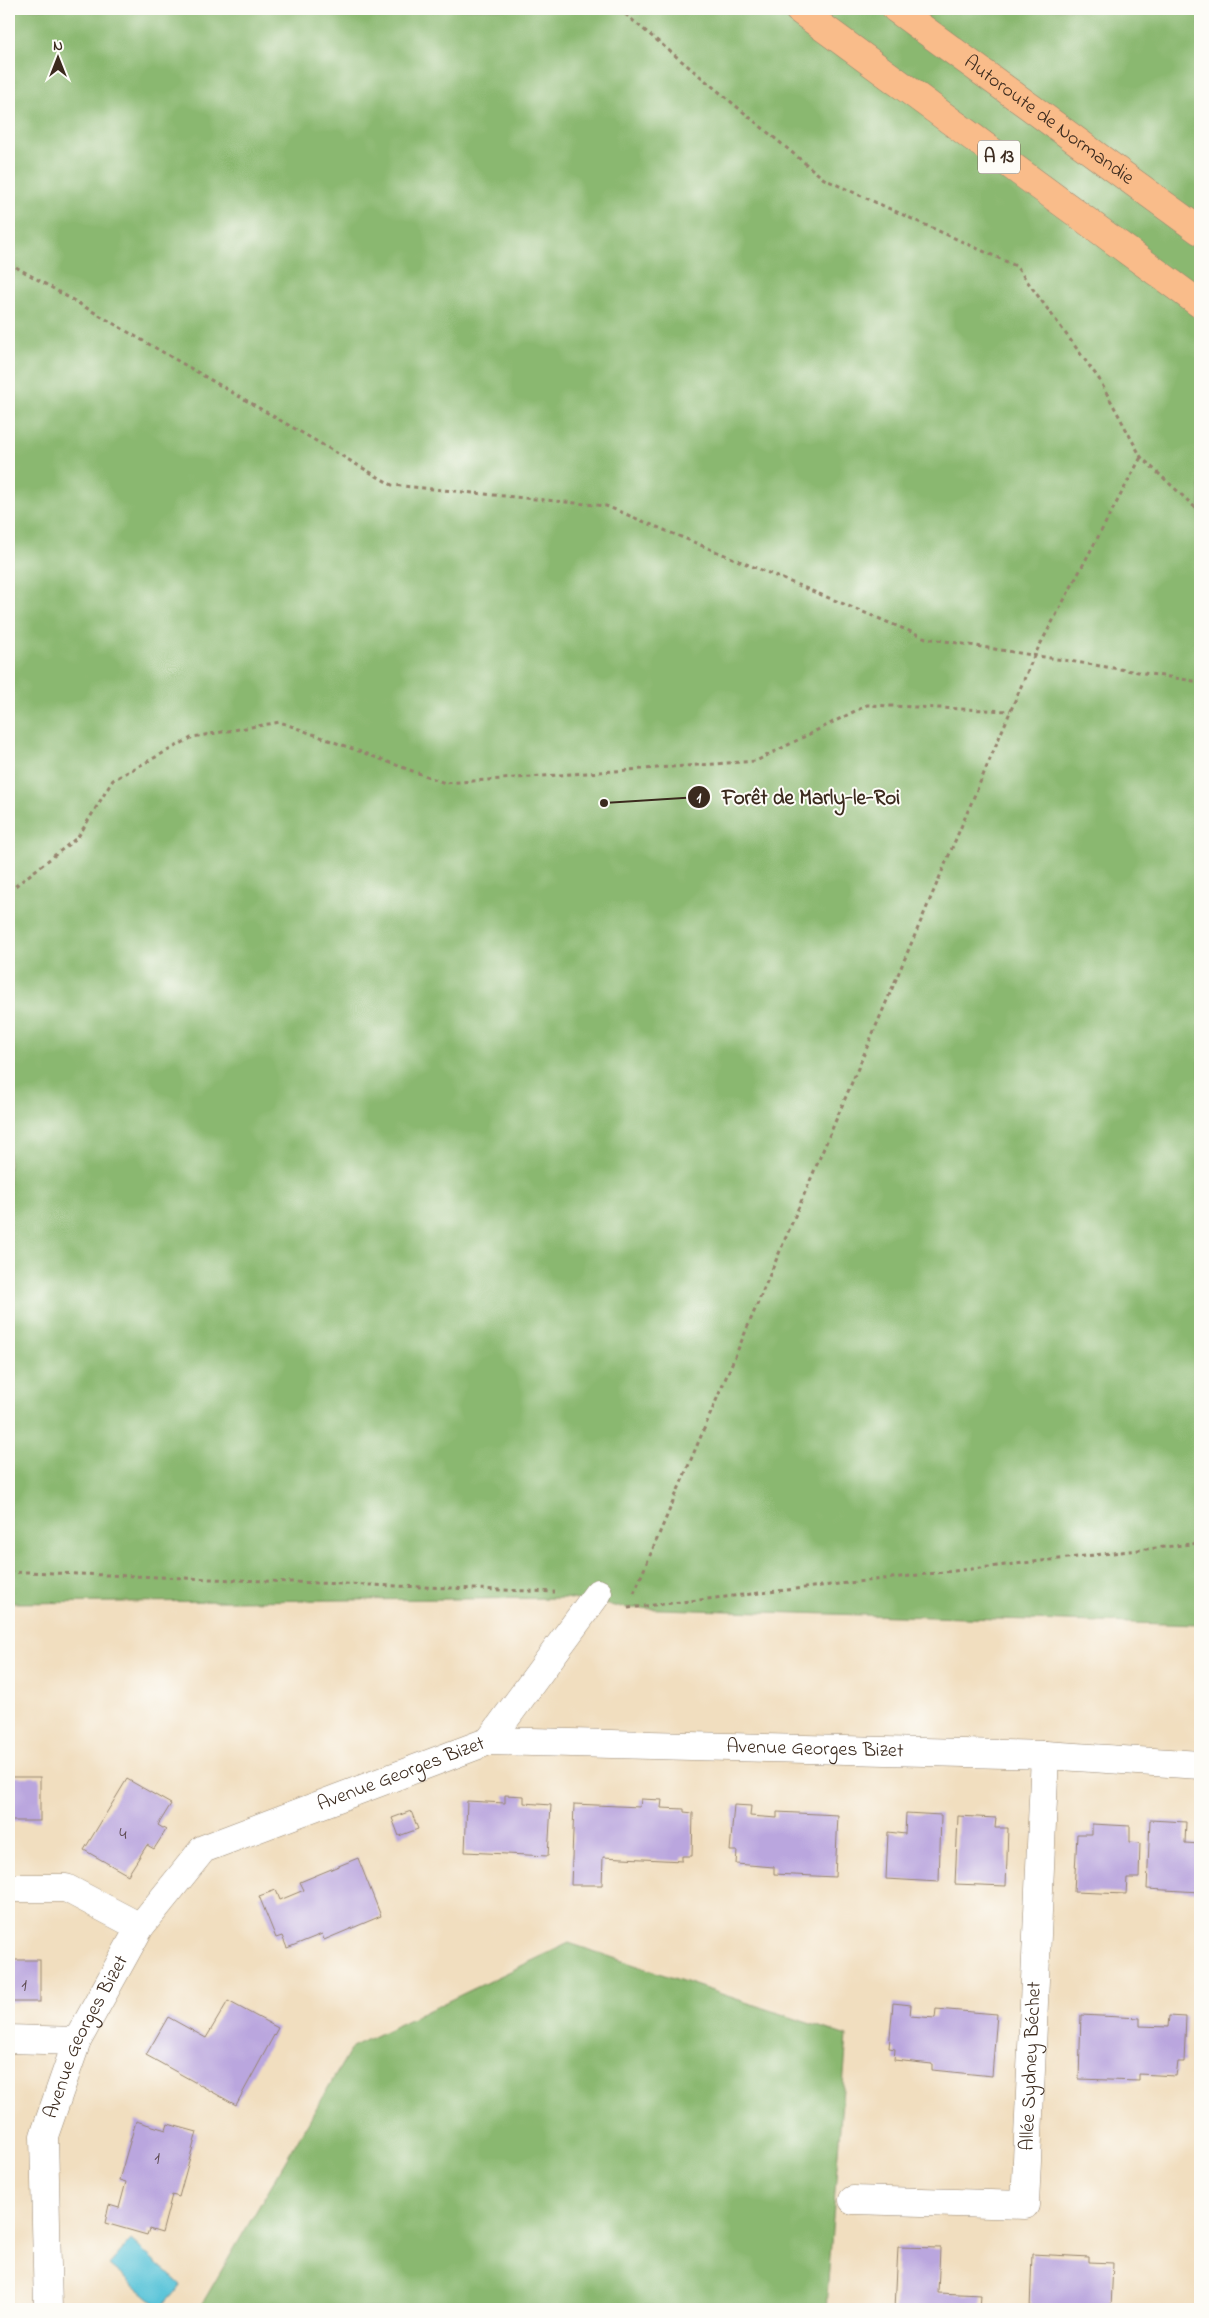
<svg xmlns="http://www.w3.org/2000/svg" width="1209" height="2318" viewBox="0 0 1209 2318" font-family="'Indie Flower',sans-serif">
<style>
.forest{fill:#8ab870;stroke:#627147}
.water{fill:#5cc5d9;stroke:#4c787c}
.building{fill:#baa6de}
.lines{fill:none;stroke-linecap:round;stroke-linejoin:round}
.street-casing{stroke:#96846e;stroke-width:29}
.highway-casing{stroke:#96846e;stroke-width:29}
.path{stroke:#96846e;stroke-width:3;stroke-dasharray:4 4;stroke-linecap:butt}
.street{stroke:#fff;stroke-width:28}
.highway{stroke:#f9bc8a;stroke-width:28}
.labels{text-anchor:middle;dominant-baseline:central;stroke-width:4;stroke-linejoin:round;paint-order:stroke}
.number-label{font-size:18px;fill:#5b494e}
.shield{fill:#fdfcf7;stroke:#75695f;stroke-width:1}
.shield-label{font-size:19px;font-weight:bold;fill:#3b2a1e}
.street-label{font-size:20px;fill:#3b2a1e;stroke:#fdfcf7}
.leader{fill:none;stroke:#3b2a1e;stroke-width:2}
.callout-dot{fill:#3b2a1e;stroke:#fdfcf7;stroke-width:2}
.mark-label{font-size:15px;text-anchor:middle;font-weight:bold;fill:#fff}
.callout-label{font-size:21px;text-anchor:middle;font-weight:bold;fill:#3b2a1e;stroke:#fdfcf7;stroke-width:4;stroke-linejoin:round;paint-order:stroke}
</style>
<rect width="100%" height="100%" fill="#fdfcf7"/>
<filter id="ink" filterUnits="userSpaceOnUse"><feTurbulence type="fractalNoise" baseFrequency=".02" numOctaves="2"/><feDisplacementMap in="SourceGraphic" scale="10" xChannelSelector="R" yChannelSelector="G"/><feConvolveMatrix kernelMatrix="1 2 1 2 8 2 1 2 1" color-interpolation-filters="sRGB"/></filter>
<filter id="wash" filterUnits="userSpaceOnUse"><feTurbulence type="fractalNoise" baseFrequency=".0096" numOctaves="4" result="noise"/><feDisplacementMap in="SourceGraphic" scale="20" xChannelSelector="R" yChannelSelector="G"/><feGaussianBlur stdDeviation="1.12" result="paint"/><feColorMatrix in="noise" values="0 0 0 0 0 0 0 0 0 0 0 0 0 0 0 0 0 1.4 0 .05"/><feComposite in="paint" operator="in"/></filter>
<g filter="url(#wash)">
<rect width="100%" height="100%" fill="#f1debf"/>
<g class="forest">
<path d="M9,9H1200V1625L627,1608L566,1598L9,1603Z"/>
<path d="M569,1943L847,2036L826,2309H199L352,2047Z"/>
</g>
<path class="water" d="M131,2240L181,2285L161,2308L109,2265Z"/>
<g id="blocks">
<g class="building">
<rect x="9" y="1777" width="31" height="44"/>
<path d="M127,1779L171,1804L158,1825L166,1830L154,1849L147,1845L128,1875L84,1850Z"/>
<path d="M505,1795L524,1796V1803L551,1805L548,1856L465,1852L467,1801L505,1803Z"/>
<path d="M641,1799L662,1800L661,1808L684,1809V1812L693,1813L692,1856H682V1861L603,1857L602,1885H571L574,1804L640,1807Z"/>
<path d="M734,1805L751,1806L750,1816L777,1818V1812L838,1815L835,1877L774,1874V1867L736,1864L737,1851H730Z"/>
<path d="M411,1811L418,1829L399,1836L392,1818Z"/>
<path d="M906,1813L941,1815L939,1882L886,1879L888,1832L905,1834Z"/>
<path d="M958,1816L996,1818L995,1828H1008L1006,1886L955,1884Z"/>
<path d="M1150,1820L1186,1822L1185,1843L1200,1844V1892L1147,1889Z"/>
<path d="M1092,1824L1130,1826V1842L1140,1843L1139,1878H1127L1126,1894L1074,1892L1077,1834H1092Z"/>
<path d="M358,1858L381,1916L324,1940L322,1934L287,1948L282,1936L276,1938L259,1896L276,1890L280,1900L304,1890L300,1882Z"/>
<rect x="9" y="1960" width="31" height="42"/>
<path d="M228,2001L278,2028L236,2105L146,2055L168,2017L206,2038Z"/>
<path d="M893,2003L911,2005L910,2016L935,2018L936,2009L997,2014L992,2076L932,2070V2064L894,2060L895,2049L889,2048Z"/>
<path d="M1081,2015L1140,2018V2026L1168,2027L1169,2016L1186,2017L1184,2062H1178L1176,2076L1139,2074V2081L1079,2079Z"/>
<path d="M136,2121L166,2130L168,2124L197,2132L179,2197L172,2195L162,2233L149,2229L147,2235L105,2223L109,2205L119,2208L126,2182L119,2180Z"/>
<path d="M898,2247L940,2248L938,2293L981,2295L980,2309H895Z"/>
<path d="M1032,2254L1089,2257V2262L1113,2263L1111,2309H1030Z"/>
</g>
</g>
</g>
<g filter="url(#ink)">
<use href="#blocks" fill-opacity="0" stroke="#96846e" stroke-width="1"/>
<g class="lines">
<g class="street-casing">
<g id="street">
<path d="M489,1741L598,1593"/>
<path d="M9,1888H66L140,1927"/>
<path d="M9,2039L77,2041"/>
<path id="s1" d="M853,2200L1025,2205L1045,1755"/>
<path id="s2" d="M48,2309L44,2136L77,2041L140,1927L203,1849L489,1741L1045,1755L1200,1765"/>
</g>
</g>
<g class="highway-casing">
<g id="highway">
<path d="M798,9L1200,304"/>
<path id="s3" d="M896,9L1200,231"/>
</g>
</g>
<g class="path">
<path d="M619,9L824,179L1016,266L1099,379L1141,457L1200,512"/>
<path d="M9,263L392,485L606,506L926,638L1200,682"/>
<path d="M9,891L78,837L113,780L193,737L280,722L445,783L756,761L867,705L1010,711"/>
<path d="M9,1573L27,1572L555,1592"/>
<path d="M634,1593L1034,656L1141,457"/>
<path d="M628,1608L1200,1543"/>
</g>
<use href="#street" class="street"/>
<use href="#highway" class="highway"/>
</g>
</g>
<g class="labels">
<g class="number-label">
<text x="123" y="1835">4</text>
<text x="24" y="1986">1</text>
<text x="157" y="2159">1</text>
</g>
<rect class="shield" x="978" y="140.5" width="42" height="33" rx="4"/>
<g class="shield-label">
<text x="999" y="157">A 13</text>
</g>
<g class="street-label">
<text stroke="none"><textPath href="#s3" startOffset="189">Autoroute de Normandie</textPath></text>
<text stroke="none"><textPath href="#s2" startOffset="1136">Avenue Georges Bizet</textPath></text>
<text stroke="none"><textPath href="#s2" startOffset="716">Avenue Georges Bizet</textPath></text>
<text stroke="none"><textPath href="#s2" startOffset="281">Avenue Georges Bizet</textPath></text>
<text stroke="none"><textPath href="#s1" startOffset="311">Allée Sydney Béchet</textPath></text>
</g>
</g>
<path class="leader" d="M604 803L699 797"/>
<g class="callout-dot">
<circle cx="604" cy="803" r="5"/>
<circle cx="699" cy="797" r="12"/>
</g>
<g class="mark-label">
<text x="699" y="802">1</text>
</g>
<g class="callout-label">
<text x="811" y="804">Forêt de Marly-le-Roi</text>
</g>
<rect width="1209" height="2318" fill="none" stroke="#fdfcf7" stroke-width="30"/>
<g transform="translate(58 58)" stroke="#fdfcf7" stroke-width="4" paint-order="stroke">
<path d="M0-4L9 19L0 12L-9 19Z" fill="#3b2a1e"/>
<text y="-8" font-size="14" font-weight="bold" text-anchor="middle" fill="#3b2a1e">N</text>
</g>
</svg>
